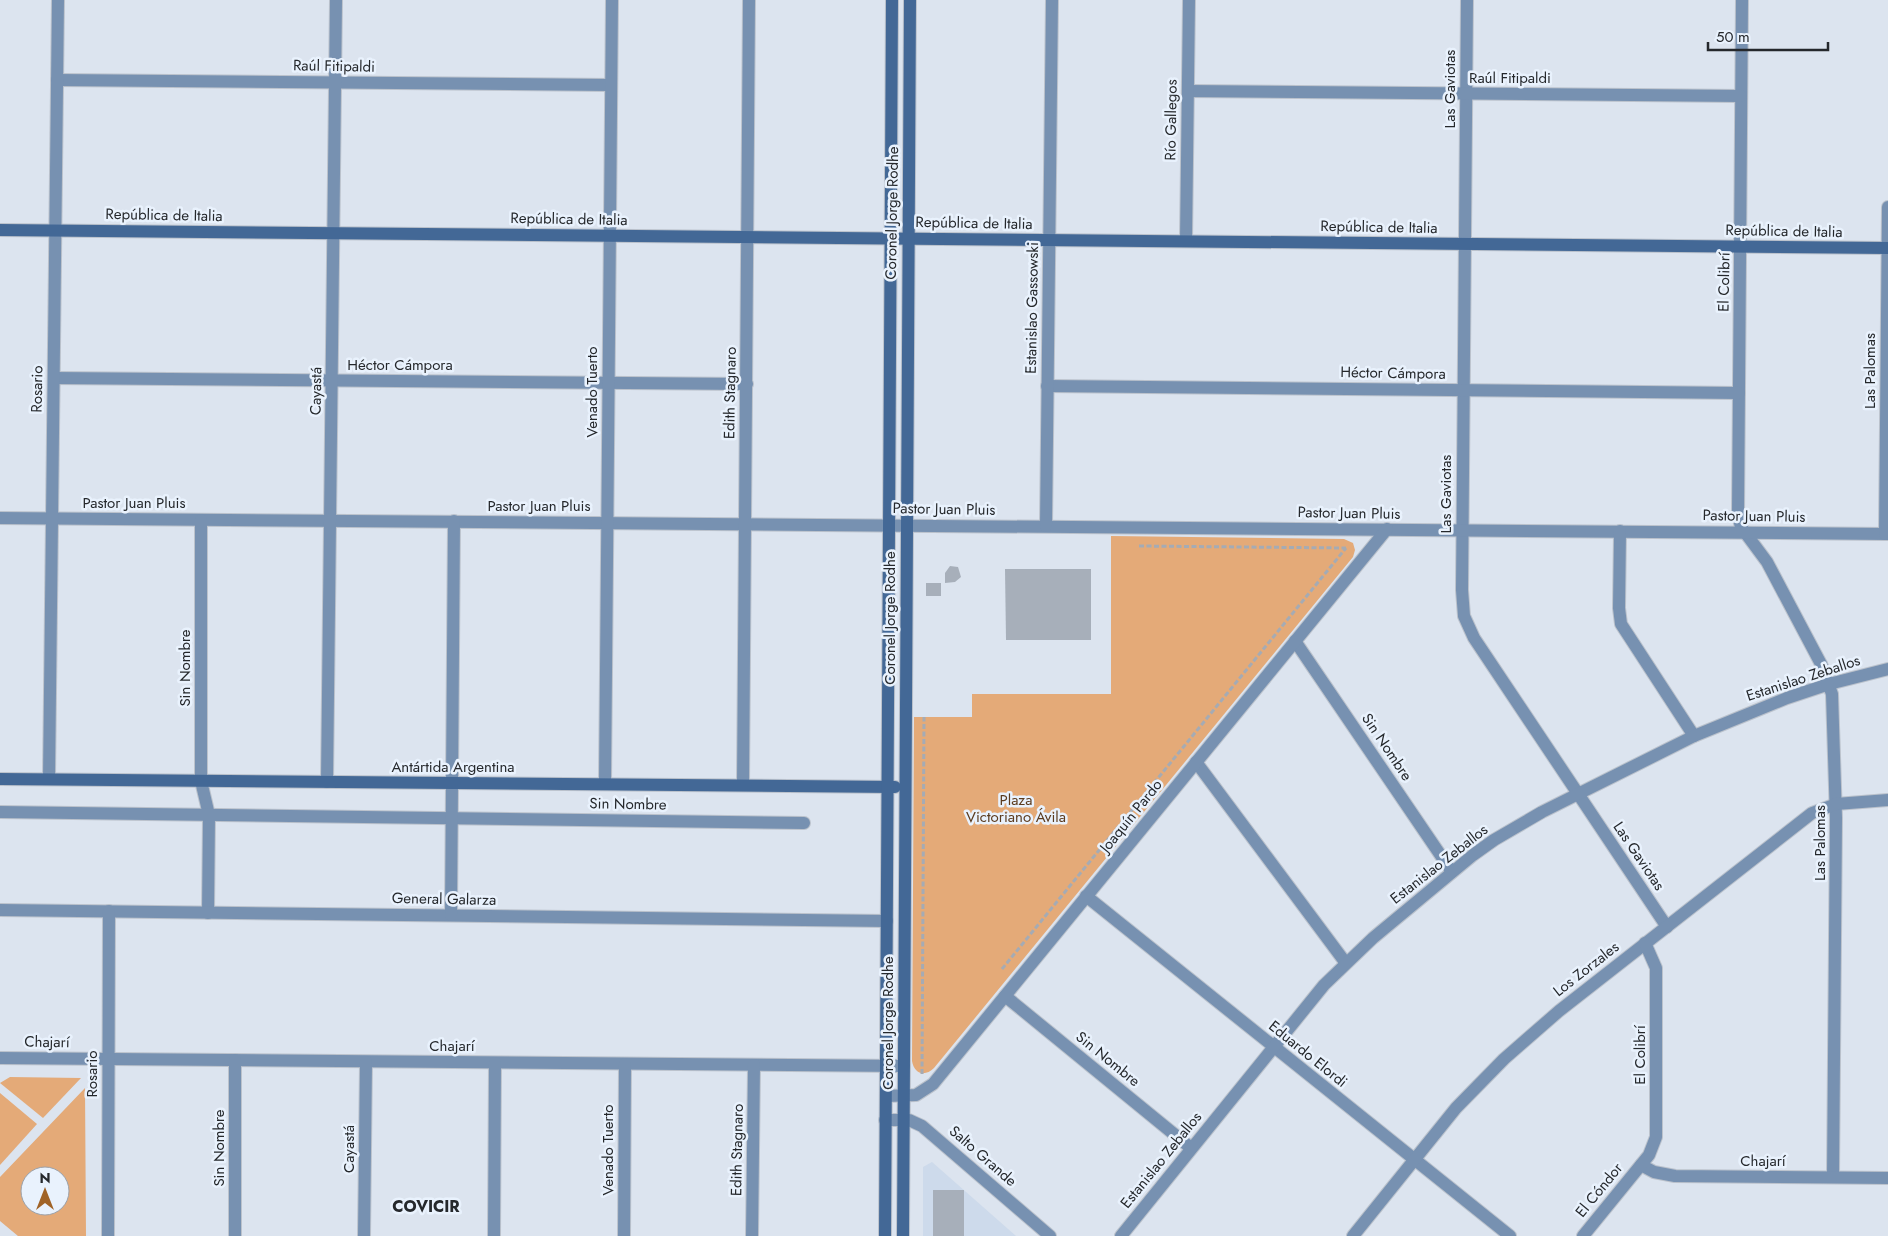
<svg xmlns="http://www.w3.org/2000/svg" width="1888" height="1236" viewBox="0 0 1888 1236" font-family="Jost,sans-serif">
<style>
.built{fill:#cddaeb}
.green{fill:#e4aa78;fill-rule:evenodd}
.building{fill:#a7afba}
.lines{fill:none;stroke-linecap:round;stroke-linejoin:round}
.street-casing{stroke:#bbc2cc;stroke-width:14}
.secondary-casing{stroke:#bbc2cc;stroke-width:14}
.path{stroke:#a5abb4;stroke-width:3;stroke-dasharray:5 2.5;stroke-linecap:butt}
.street{stroke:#7791b1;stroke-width:12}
.secondary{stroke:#436896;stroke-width:12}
.labels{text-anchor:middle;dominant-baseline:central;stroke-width:5;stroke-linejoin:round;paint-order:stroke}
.street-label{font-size:15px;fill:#25282c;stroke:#e9f2fd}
.park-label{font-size:15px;fill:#5b3b1e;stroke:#e9f2fd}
.neighbourhood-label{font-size:16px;font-weight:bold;fill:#25282c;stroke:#e9f2fd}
</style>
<rect width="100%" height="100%" fill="#dce4ef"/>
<path class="built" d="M932,1162L1016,1236H923V1167Z"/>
<g class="green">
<path d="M1111,536L1344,539L1353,543L1355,550L1353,557L934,1068C925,1077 914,1074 912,1061L914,717H972V694H1111Z"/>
<path d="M10,1077L81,1078L43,1118L0,1083Z"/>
<path d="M85,1088L86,1236H18L0,1221V1177ZM30,1176H60V1206H30Z"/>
<path d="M0,1093L37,1124L0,1165Z"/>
</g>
<g class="building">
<path d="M950,566L958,567L961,577L955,582L945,583V573Z"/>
<path d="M1005,569H1091V640H1006Z"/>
<rect x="926" y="583" width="15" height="13"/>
<rect x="933" y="1190" width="31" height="46"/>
</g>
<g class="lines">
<g class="street-casing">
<g id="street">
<path d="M1467,0L1462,590L1464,616L1474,638L1667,927"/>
<path d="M1742,0L1738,515L1741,527L1767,562L1821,664L1832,694L1836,818L1833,1177"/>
<path d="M57,80L611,85"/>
<path d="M1188,91L1741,96"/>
<path d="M1186,241L1189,0"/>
<path d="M54,378L747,384"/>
<path d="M1047,386L1739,393"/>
<path d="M0,518L1888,534"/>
<path d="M201,520V781L209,815L208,913"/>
<path d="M1046,526L1052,0"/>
<path d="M1620,531L1619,608L1621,624L1694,736"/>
<path d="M1885,534L1888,207"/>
<path d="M1295,641L1452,872"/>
<path d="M1196,762L1345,962"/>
<path d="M49,779L58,0"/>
<path d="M327,782L336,0"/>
<path d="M605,784L612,0"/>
<path d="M743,785L749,0"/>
<path d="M0,812L804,823"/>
<path d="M1086,896L1510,1236"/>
<path d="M0,910L887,921"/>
<path d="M451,915L454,521"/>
<path d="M1005,996L1191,1148"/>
<path d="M0,1058L904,1066"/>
<path d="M886,1096L916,1095L933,1084L1387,529"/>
<path d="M885,1120H909L922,1126L1050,1236"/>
<path d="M1641,1165L1654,1172L1675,1176L1888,1178"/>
<path d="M108,1236L109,911"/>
<path d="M235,1236V1060"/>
<path d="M364,1236L366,1062"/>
<path d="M494,1236L495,1063"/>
<path d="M624,1236L625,1064"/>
<path d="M752,1236L754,1065"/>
<path d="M1121,1236L1324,985L1373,938L1473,855L1494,840L1542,812L1694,736L1787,698L1829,684L1888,669"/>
<path d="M1353,1236L1456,1108L1504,1059L1559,1011L1812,813L1836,804L1888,800"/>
<path d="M1583,1236L1649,1155L1656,1137V968L1645,943"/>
</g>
</g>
<g class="secondary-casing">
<g id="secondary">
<path d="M0,230L1888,248"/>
<path d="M0,779L895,787"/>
<path d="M885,1236L892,0"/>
<path d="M903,1236L910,0"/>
</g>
</g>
<g class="path">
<path d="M1139,546L1346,548"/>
<path d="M1002,969L1346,548"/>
<path d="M922,1074L924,717"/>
</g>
<use href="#street" class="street"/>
<use href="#secondary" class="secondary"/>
</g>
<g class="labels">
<g class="street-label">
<text transform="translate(334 66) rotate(1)">Raúl Fitipaldi</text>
<text x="1510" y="78">Raúl Fitipaldi</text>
<text transform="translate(1450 89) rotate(-90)">Las Gaviotas</text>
<text transform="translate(1171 120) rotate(-89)">Río Gallegos</text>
<text transform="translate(892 213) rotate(-89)">Coronel Jorge Rodhe</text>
<text transform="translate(164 215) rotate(1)">República de Italia</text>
<text transform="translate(569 219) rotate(1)">República de Italia</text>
<text transform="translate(974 223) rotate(1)">República de Italia</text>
<text transform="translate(1379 227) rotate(1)">República de Italia</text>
<text transform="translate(1784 231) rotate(1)">República de Italia</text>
<text transform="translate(1724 282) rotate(-89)">El Colibrí</text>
<text transform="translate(1032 308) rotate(-89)">Estanislao Gassowski</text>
<text x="400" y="365">Héctor Cámpora</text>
<text transform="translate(1870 371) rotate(-90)">Las Palomas</text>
<text transform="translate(1393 373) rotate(1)">Héctor Cámpora</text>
<text transform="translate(37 389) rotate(-89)">Rosario</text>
<text transform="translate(316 391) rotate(-89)">Cayastá</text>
<text transform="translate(592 392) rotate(-90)">Venado Tuerto</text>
<text transform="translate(730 393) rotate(-89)">Edith Stagnaro</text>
<text transform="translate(1446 494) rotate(-90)">Las Gaviotas</text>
<text x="134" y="503">Pastor Juan Pluis</text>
<text x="539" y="506">Pastor Juan Pluis</text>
<text transform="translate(944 509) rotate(1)">Pastor Juan Pluis</text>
<text transform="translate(1349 513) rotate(1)">Pastor Juan Pluis</text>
<text transform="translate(1754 516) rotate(1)">Pastor Juan Pluis</text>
<text transform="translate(890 618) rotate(-90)">Coronel Jorge Rodhe</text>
<text transform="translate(185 668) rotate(-90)">Sin Nombre</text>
<text transform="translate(1803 678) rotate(-18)">Estanislao Zeballos</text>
<text transform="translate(1387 747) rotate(56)">Sin Nombre</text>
<text x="453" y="767">Antártida Argentina</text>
<text transform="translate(628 804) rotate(1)">Sin Nombre</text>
<text transform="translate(1131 816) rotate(-51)">Joaquín Pardo</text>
<text transform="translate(1820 843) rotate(-90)">Las Palomas</text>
<text transform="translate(1639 856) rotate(56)">Las Gaviotas</text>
<text transform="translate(1439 864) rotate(-38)">Estanislao Zeballos</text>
<text transform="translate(444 899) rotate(1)">General Galarza</text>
<text transform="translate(1586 969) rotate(-38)">Los Zorzales</text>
<text transform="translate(888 1023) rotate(-90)">Coronel Jorge Rodhe</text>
<text transform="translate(47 1042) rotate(1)">Chajarí</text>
<text x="452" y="1046">Chajarí</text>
<text transform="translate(1308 1054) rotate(39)">Eduardo Elordi</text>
<text transform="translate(1640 1055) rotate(-90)">El Colibrí</text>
<text transform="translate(1108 1059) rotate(39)">Sin Nombre</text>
<text transform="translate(92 1074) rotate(-90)">Rosario</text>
<text transform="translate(219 1148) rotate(-90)">Sin Nombre</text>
<text transform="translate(349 1149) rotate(-90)">Cayastá</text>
<text transform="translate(608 1150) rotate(-90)">Venado Tuerto</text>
<text transform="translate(737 1150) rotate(-89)">Edith Stagnaro</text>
<text transform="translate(983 1156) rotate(41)">Salto Grande</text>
<text transform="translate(1161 1160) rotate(-51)">Estanislao Zeballos</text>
<text x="1763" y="1161">Chajarí</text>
<text transform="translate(1599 1190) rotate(-51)">El Cóndor</text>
</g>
<g class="park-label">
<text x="1016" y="800">Plaza<tspan x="1016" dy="17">Victoriano Ávila</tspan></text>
</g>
<g class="neighbourhood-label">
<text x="426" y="1206">COVICIR</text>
</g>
</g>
<g transform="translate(45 1191)"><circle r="24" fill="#e9f2fd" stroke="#9ba1a9"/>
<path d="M0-4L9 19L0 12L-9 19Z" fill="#a06327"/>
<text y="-8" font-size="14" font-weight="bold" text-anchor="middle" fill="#25282c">N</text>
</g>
<path d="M1708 42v8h120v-8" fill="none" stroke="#25282c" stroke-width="2.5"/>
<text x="1716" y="42" font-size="15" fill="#25282c" stroke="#e9f2fd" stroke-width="4" paint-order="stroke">50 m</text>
</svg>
